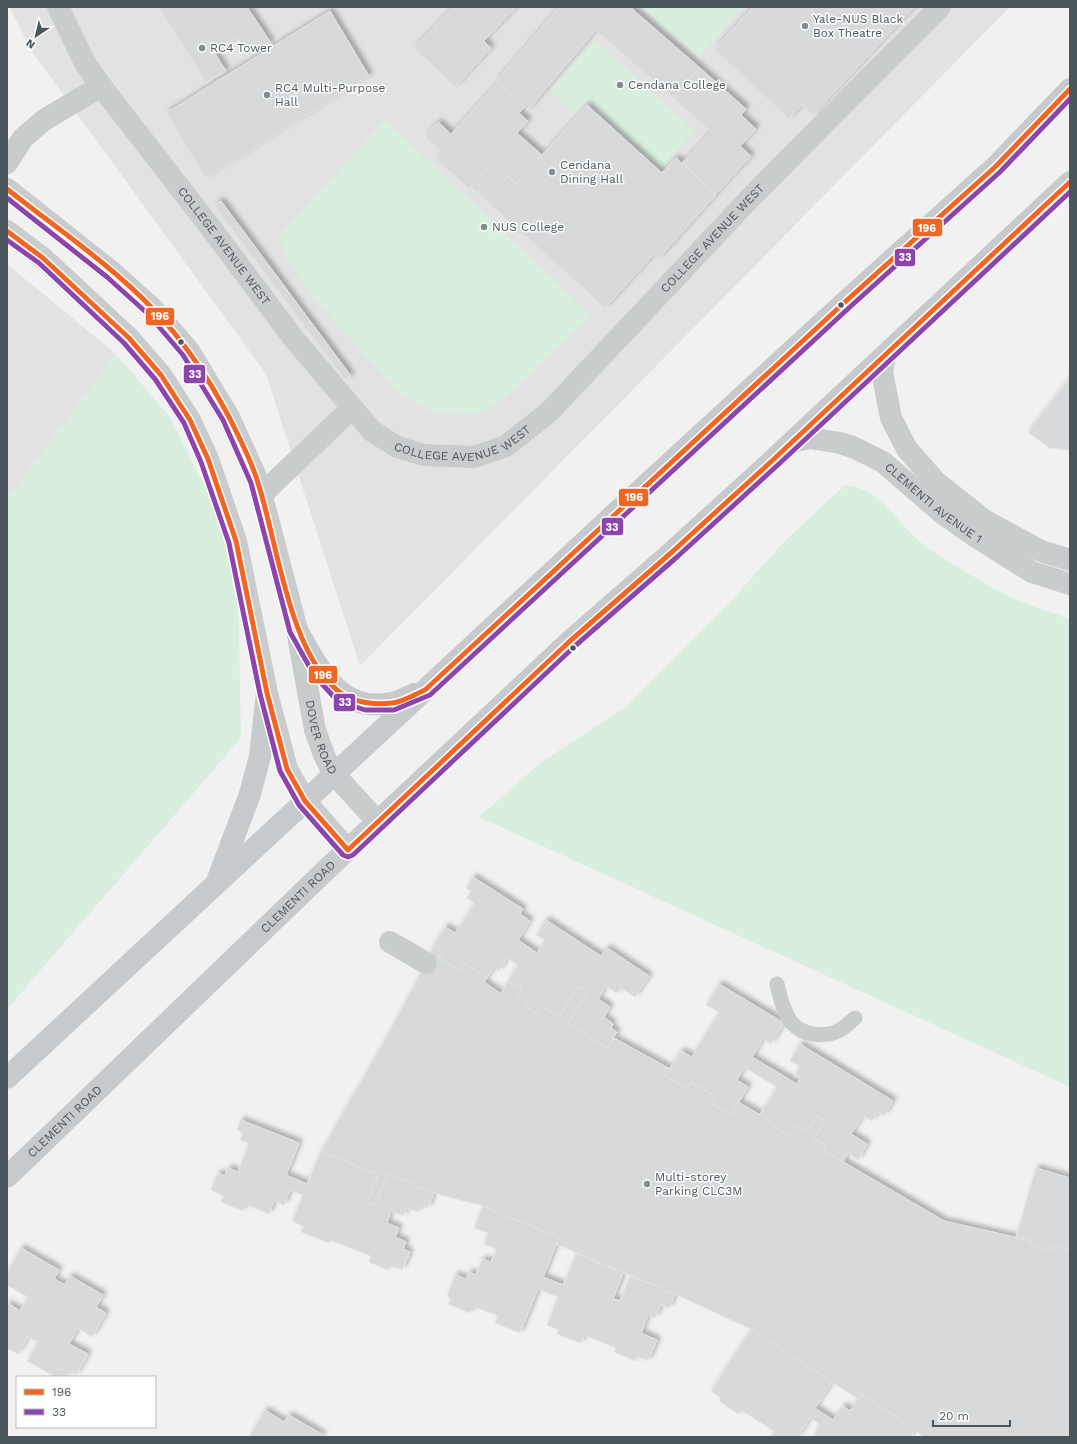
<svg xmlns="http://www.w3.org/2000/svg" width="1077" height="1444" viewBox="0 0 1077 1444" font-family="'Work Sans',sans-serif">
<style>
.education{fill:#e3e2e3}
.green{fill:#d8eede}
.building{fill:#d7d9da;stroke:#e3e3e4;filter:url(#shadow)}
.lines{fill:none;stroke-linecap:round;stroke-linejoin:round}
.service{stroke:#c9cccc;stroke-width:15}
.minor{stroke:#c9cccc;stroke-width:22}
.tertiary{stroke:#c9cccc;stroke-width:22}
.primary{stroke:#c6cacc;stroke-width:22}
.bus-1-casing{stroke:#fff;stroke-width:8}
.bus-2-casing{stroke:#fff;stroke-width:8}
.bus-1{stroke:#f26522;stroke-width:5}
.bus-2{stroke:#8e44ad;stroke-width:5}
.poi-dot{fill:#848c90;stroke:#fff;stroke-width:1.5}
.bus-dot{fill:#4a565c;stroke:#fff;stroke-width:1.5}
.labels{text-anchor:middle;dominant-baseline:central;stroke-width:3;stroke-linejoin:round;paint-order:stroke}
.poi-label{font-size:12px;fill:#4a565c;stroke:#fff;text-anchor:start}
.street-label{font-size:12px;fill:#4a565c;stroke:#fff}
.line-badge{stroke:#fff;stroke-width:1.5}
.badge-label{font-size:11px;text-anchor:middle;font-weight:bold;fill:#fff}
</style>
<defs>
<filter id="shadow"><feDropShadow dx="3.5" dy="-3.5" stdDeviation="2" flood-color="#0004"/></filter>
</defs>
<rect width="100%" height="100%" fill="#f1f1f1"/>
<g class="education">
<path d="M9,7H1010L360,666L266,374L35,56Z"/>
<path d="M7,264L116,354L7,499Z"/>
</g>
<g class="green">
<path d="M641,7H743L699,58Z"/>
<path d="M595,40L695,131L662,168L588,100L575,114L549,91Z"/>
<path d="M385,120L591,315L508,396L482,413L438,415L402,396L314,299L285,257L279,236Z"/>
<path d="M116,354L169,416L213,502L238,584L241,738L7,1009V499Z"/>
<path d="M845,485C885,490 898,527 928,548C958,567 988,587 1021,602C1037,608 1054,613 1070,619V1087L479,817L540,763L627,706L731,601L785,541Z"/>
</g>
<g class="building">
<path d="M159,7H247L271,43L249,56L237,37L214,52L226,71L206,83Z"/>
<path d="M453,7H516L484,41L491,48L455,87L414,48Z"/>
<path d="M559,7H569L596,30L528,110L496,81Z"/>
<path d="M569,7H630L700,68L673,98Z"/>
<path d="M753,7H914L813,115L802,105L789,119L714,49Z"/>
<path d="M330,11L369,76L205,178L166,113Z"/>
<path d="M700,68L746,109L741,115L756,129L740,146L751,156L716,194L682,163L711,132L673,98Z"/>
<path d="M498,82L525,107L519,113L528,121L517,133L542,155L516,184L508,176L504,181L489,167L469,189L436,159L442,152L425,137L438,122L451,134Z"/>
<path d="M587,105L662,173L676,158L716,195L658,259L654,254L605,308L471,187L489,167L504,181L508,176L516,184Z"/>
<path d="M221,201L351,376L345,380L214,206Z"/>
<path d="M1070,378V450L1049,448L1028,432Z"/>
<path d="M473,877L523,909L520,914L530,921L518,940L537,953L545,940L536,935L546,920L601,956L607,948L649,976L635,997L621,988L617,993L606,986L598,999L610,1007L604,1017L613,1024L611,1028L617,1032L607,1048L568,1023L587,993L578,987L559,1017L542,1006L537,1014L525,1007L527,1003L517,997L522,989L508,981L518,965L507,958L499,971L494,967L487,978L464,963L459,971L439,958L443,952L433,946L445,927L455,933L475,903L467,898L471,891L466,888Z"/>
<path d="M433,946L443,952L439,958L459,971L464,963L487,978L484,982L501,994L508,981L522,989L517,997L527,1003L525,1007L537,1014L542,1006L559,1017L578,987L587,993L568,1023L607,1048L614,1038L670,1069L665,1076L687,1089L691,1082L715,1096L711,1103L731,1115L738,1102L771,1121L769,1124L788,1136L796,1124L807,1131L817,1116L825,1121L814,1138L826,1145L823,1150L944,1221L1032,1241L1030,1245L1051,1251L1053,1245L1070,1250V1437H923L915,1429L861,1394L858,1399L751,1329L675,1294L556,1244L559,1238L483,1206L434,1193L388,1174L375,1205L367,1203L378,1175L321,1151L387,1036L426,963Z"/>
<path d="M719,984L784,1023L771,1044L763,1039L752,1057L797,1084L801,1078L795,1074L800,1066L790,1061L800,1044L893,1101L884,1116L878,1112L872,1121L863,1116L851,1134L867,1144L858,1160L848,1153L843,1162L823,1150L826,1145L814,1138L825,1121L817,1116L807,1131L796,1124L788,1136L769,1124L771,1121L760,1114L777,1087L744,1067L737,1080L748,1087L731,1115L711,1103L715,1096L691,1082L687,1089L665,1076L681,1051L692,1057L719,1012L706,1005Z"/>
<path d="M241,1120L299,1143L286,1175L307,1184L321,1151L378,1175L367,1203L375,1205L388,1174L434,1193L428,1208L421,1205L418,1212L407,1208L403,1216L391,1211L387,1223L399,1228L395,1237L406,1242L403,1249L410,1252L402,1270L390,1265L388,1270L369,1262L371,1256L330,1240L329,1243L301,1232L303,1226L292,1221L303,1195L290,1190L284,1205L274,1201L269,1214L246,1204L243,1211L221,1202L224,1196L211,1190L218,1173L225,1176L228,1168L238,1172L249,1143L240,1140L243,1133L237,1130Z"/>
<path d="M1036,1168L1070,1178V1250L1053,1245L1051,1251L1030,1245L1032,1241L1016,1237Z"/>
<path d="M483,1206L559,1238L543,1277L563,1285L576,1254L623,1273L613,1299L620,1301L630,1276L675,1294L669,1308L661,1305L655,1318L648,1315L641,1333L657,1340L648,1361L637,1356L635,1361L614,1352L616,1348L585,1335L581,1343L557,1334L559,1330L547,1325L558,1297L538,1289L520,1333L495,1323L498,1316L473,1306L470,1313L448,1304L451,1298L447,1296L455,1275L466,1279L469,1272L476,1275L482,1259L491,1262L497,1249L484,1244L488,1233L474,1228Z"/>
<path d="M21,1248L59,1270L54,1279L65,1285L70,1276L103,1295L96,1307L106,1313L92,1337L78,1328L69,1344L88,1354L76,1375L69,1371L65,1377H56L27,1361L38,1342L28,1337L18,1354L7,1348V1303L20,1311L28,1297L7,1285V1273Z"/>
<path d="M751,1329L832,1382L815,1408L833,1420L843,1406L850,1411L861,1394L915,1429L910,1437H818L814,1434L820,1424L810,1418L798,1437H770L774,1431L741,1410L738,1414L719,1401L721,1398L711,1391Z"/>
<path d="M265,1410L284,1422L289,1415L323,1435L322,1437H249Z"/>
</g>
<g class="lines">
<path class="service" d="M777,984C780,997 783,1010 791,1022C802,1036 826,1038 840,1030C845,1027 850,1022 855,1018"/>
<g class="minor">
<path id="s1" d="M58,7L85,63L101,86L214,232L294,339L372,431L397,447L424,455L474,457L506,446L549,412L755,193L940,7"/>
<path d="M7,163L23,138L44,120L101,86"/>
<path d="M885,357L882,372L891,418L907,449L935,481L984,520L1041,551L1070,560"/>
<path id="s2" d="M792,442L810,438L840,443L855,448L883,462L942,513L976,537L1032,572L1070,584"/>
<path d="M261,495L352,408"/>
<path d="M390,942L426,963"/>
</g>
<g class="tertiary">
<path id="s3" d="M7,189L112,272L153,309L189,351L229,417L258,481L297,630L315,730L324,755L334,774L378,822"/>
<path d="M7,231L43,258L129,338L161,375L190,420L208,459L236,541L267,693L287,769L305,801L348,850"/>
</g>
<g class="primary">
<path d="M297,630C318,667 339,714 391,703C399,702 407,697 414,694"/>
<path d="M218,879L250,794L260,756L267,693"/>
<path d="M7,1078L634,496L846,301L995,167L1070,89"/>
<path id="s4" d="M7,1177L326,870L570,641L672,552L775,458L1070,182"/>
</g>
<g class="bus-1-casing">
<g id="bus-1">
<path d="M7,189C55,227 111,265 153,309C184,341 209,379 229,417C239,437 252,462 258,483C277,541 289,651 337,690C352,702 373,705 392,703C403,702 415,694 425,690L846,301L995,167L1070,89"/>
<path d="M7,231L43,258L129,338L161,375L190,420L208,459L236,541L267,693L287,769L305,801L348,850L570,641L672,552L775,458L1070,182"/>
</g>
</g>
<g class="bus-2-casing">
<g id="bus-2">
<path d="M7,198L107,277L148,314L183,355L223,420L251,483L290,632L314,675L333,696L347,704L365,710H394L430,695L851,306L1000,172L1070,99"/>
<path d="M7,240L39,263L124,343L155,379L184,423L201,462L229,543L260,694L280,771L299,805L343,855L348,857L353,855L575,646L677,557L780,463L1070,192"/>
</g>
</g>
<use href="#bus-1" class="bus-1"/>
<use href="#bus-2" class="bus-2"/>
</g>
<g class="poi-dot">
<circle cx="805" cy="26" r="4"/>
<circle cx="202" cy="48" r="4"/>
<circle cx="620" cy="85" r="4"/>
<circle cx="267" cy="95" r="4"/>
<circle cx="552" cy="172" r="4"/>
<circle cx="484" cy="227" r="4"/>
<circle cx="647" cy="1184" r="4"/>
</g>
<g class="bus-dot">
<circle cx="841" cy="305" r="3.5"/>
<circle cx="181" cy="342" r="3.5"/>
<circle cx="573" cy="648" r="3.5"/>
</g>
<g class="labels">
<g class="poi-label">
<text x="813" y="19">Yale-NUS Black<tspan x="813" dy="14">Box Theatre</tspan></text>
<text x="210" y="48">RC4 Tower</text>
<text x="628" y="85">Cendana College</text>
<text x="275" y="88">RC4 Multi-Purpose<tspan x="275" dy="14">Hall</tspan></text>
<text x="560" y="165">Cendana<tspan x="560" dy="14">Dining Hall</tspan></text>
<text x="492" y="227">NUS College</text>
<text x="655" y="1177">Multi-storey<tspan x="655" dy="14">Parking CLC3M</tspan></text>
</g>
<g class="street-label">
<text stroke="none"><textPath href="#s1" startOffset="964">COLLEGE AVENUE WEST</textPath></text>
<text stroke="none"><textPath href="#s1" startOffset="292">COLLEGE AVENUE WEST</textPath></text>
<text stroke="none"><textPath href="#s1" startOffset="628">COLLEGE AVENUE WEST</textPath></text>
<text stroke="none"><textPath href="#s2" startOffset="161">CLEMENTI AVENUE 1</textPath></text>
<text stroke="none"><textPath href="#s3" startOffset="656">DOVER ROAD</textPath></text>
<text stroke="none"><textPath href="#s4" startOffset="404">CLEMENTI ROAD</textPath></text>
<text stroke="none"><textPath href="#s4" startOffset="80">CLEMENTI ROAD</textPath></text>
</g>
</g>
<g class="line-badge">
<rect x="912" y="218" width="31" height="19" rx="4" fill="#f26522"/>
<rect x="894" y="248" width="22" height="19" rx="4" fill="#8e44ad"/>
<rect x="145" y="307" width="30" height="19" rx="4" fill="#f26522"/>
<rect x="183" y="364" width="23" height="20" rx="4" fill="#8e44ad"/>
<rect x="618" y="488" width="31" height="19" rx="4" fill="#f26522"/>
<rect x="601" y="517" width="23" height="19" rx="4" fill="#8e44ad"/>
<rect x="308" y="665" width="30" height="19" rx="4" fill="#f26522"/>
<rect x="333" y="693" width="23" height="19" rx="4" fill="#8e44ad"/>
</g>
<g class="badge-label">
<text x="927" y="232">196</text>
<text x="905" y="261">33</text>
<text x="160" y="320">196</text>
<text x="195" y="378">33</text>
<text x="634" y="501">196</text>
<text x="612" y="531">33</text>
<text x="323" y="679">196</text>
<text x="345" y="706">33</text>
</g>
<rect width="1077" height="1444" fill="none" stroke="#4a565c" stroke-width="16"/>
<rect x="16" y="1376" width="140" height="52" fill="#ffffff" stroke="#b7bbbe"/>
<rect x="24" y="1389" width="20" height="6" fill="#f26522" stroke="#b7bbbe"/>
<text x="52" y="1396" font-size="12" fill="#4a565c">196</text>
<rect x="24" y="1409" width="20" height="6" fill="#8e44ad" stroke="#b7bbbe"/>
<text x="52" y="1416" font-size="12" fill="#4a565c">33</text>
<g transform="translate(36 36) rotate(215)" stroke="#ffffff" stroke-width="3" paint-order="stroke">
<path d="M0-3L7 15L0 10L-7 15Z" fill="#4a565c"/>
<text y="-6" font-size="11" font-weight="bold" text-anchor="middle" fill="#4a565c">N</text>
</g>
<path d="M933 1420v6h77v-6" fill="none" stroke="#4a565c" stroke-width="2"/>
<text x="939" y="1420" font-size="12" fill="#4a565c" stroke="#ffffff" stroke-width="3" paint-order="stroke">20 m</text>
</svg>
